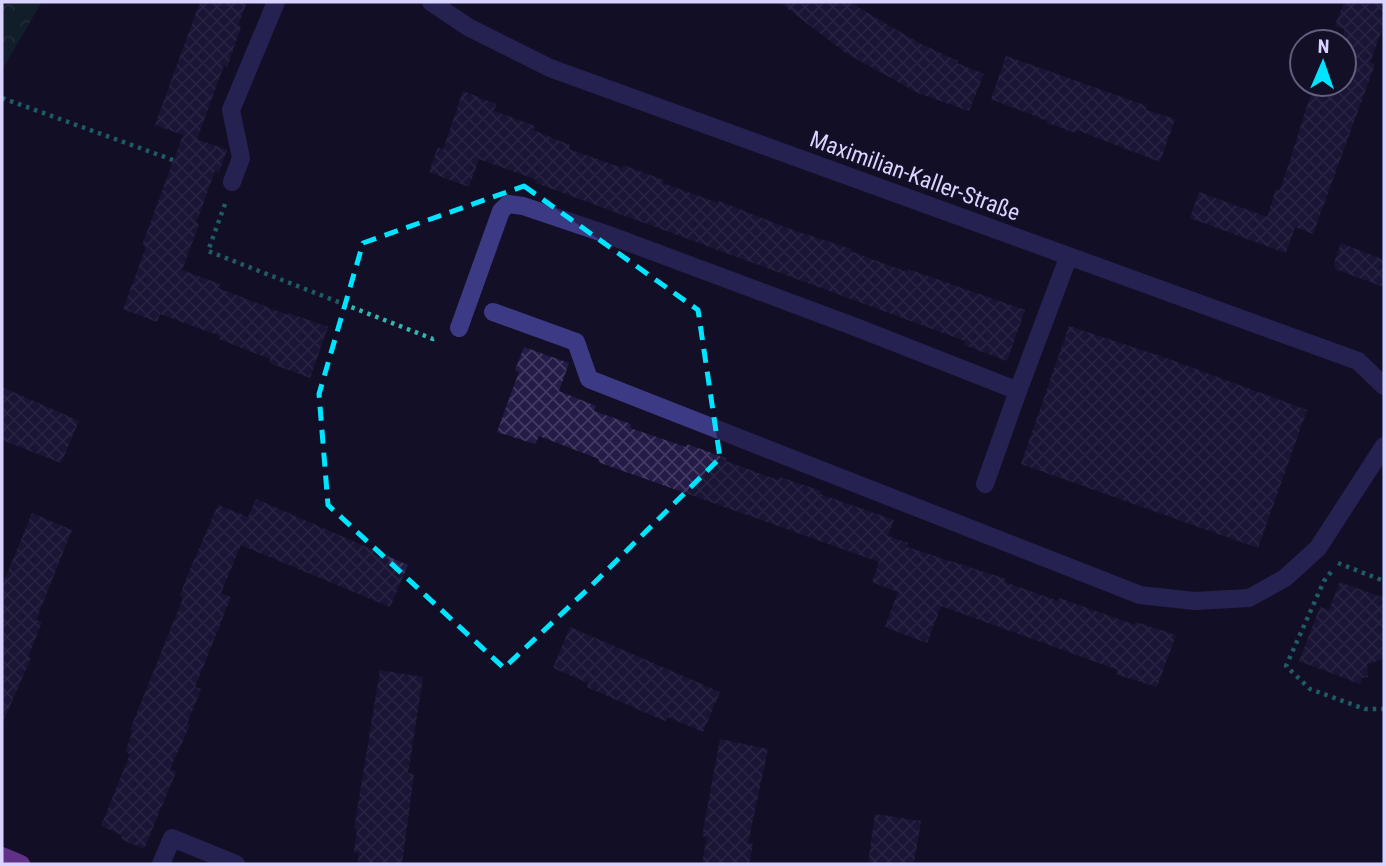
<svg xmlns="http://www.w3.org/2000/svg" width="1386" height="866" viewBox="0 0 1386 866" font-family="'Roboto Condensed',sans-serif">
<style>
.park{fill:url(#park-crowns)}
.building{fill:url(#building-cross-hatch)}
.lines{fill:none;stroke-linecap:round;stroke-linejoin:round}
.path{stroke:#2fb8b0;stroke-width:4.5;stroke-dasharray:3.5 5;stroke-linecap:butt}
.minor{stroke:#3d3a85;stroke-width:18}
.major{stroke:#c25bff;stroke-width:18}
.marked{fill:none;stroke:#00e5ff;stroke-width:5;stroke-dasharray:14 9;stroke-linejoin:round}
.labels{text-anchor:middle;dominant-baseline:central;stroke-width:5;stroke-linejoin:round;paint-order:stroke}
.street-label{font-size:23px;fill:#d9d4ff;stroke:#130f26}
</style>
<defs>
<pattern id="park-crowns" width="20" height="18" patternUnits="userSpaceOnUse" patternTransform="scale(1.75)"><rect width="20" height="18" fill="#12302f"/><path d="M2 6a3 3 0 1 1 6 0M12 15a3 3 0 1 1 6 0" fill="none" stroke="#344d4e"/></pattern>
<pattern id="building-cross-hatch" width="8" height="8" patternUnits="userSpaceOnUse" patternTransform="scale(1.75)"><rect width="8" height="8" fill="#241b47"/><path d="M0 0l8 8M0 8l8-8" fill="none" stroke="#433b63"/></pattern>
</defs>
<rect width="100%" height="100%" fill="#130f26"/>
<path class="park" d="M2,2L41,3L2,70Z"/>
<g class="building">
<path d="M200,2H247L238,25L241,27L227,67L224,65L197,139L227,150L219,172L215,171L196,223L199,224L182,270L220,284L218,288L288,315L289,313L328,327L310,378L269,363L270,359L219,339L220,336L160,314L157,322L123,309L146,247L142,245L183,135L155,125Z"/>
<path d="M779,2H852L861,9L919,43L958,61L957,63L984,74L969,111L918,93L846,53Z"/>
<path d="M1344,2H1384V25L1370,62L1375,64L1313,234L1295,227L1286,253L1190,218L1199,192L1267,217L1276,189L1280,190L1290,160L1314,84H1344V29L1335,26Z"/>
<path d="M1006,56L1147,106L1146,110L1175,119L1160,162L1077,130L1076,133L1047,123L1048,121L991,99Z"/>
<path d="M463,91L496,104L494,111L535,126L533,130L570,145L569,149L622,168L623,165L664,180L663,183L718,203L719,201L787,228L851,249L850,251L907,272L908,269L1025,310L1007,361L964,345L965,341L536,183L537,180L479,159L469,187L429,172L438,147L443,150Z"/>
<path d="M1341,243L1384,260V287L1335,269V260Z"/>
<path d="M1069,326L1166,358L1307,410L1258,548L1021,464Z"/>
<path d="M524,347L569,363L559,391L596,406L594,411L631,424L630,428L686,447L687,444L726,458V461L778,480L780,477L821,491L820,494L894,520L888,536L908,543L907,547L1006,579L1005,582L1058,601L1059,598L1135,625L1136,622L1176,635L1157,687L1116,674L1118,670L941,606L927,643L885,627L898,592L872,582L879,562L598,462L599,459L539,436L535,444L497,432L519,372L515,370Z"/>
<path d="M2,387L79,421L61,463L2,440Z"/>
<path d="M256,499L408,565L390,607L241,545L221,593L231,597L195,687L201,689L187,724L190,725L170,769L176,772L144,849L121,839L122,835L101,826L130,754L125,752L133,731L130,730L183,598L180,596L186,579L218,505L248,517Z"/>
<path d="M32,513L72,530L36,620L42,622L28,657L31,658L2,724V586Z"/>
<path d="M1340,582L1384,598V659L1367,664L1368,677L1362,678L1360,684L1299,661L1320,607L1329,610Z"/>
<path d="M570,627L720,692L703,732L668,717L665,721L644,712L587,687L588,683L553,668Z"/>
<path d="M380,670L423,677L408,773L414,774L402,864H358L359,853L354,852L357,829H354Z"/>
<path d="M720,739L768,749L748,843L753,844L749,864H702L707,837L702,836Z"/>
<path d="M875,814L921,821L914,864H868Z"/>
</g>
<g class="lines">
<g class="path">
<path d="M2,98L173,160"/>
<path d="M225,204L208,251L433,339L438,337"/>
<path d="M1338,563L1384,581"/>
<path d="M1331,572L1324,581L1286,666L1310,689L1365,709H1384"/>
</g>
<g class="minor">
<path d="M431,2L468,27L550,68L1358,361L1384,386"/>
<path d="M232,182L241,158L231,110L276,2"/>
<path d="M493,312L576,342L589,379L1140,595L1195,601L1249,598L1285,578L1318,548L1384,446"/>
<path d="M459,328L501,211L508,204L523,206L606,234L858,328L1018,391L1068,258"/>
<path d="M985,484L1018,391"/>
<path d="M161,864L172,838L236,864"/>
</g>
<path class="major" d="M2,856L21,864"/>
</g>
<path d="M0 0H1386V866H0ZM524,186L698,310L720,458L589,588L504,668L328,505L319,394L363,243Z" fill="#130f26" fill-opacity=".55" fill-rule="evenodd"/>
<path class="marked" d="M524,186L698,310L720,458L589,588L504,668L328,505L319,394L363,243Z"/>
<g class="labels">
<g class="street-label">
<text transform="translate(915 176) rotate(20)">Maximilian-Kaller-Straße</text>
</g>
</g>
<rect width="1386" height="866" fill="none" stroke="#d9d4ff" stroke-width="7"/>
<g transform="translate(1323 63) rotate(2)"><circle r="33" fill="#130f26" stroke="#625e7d" stroke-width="2"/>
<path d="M0-5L12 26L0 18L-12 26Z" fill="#00e5ff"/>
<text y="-10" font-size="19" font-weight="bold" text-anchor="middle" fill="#d9d4ff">N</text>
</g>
</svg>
